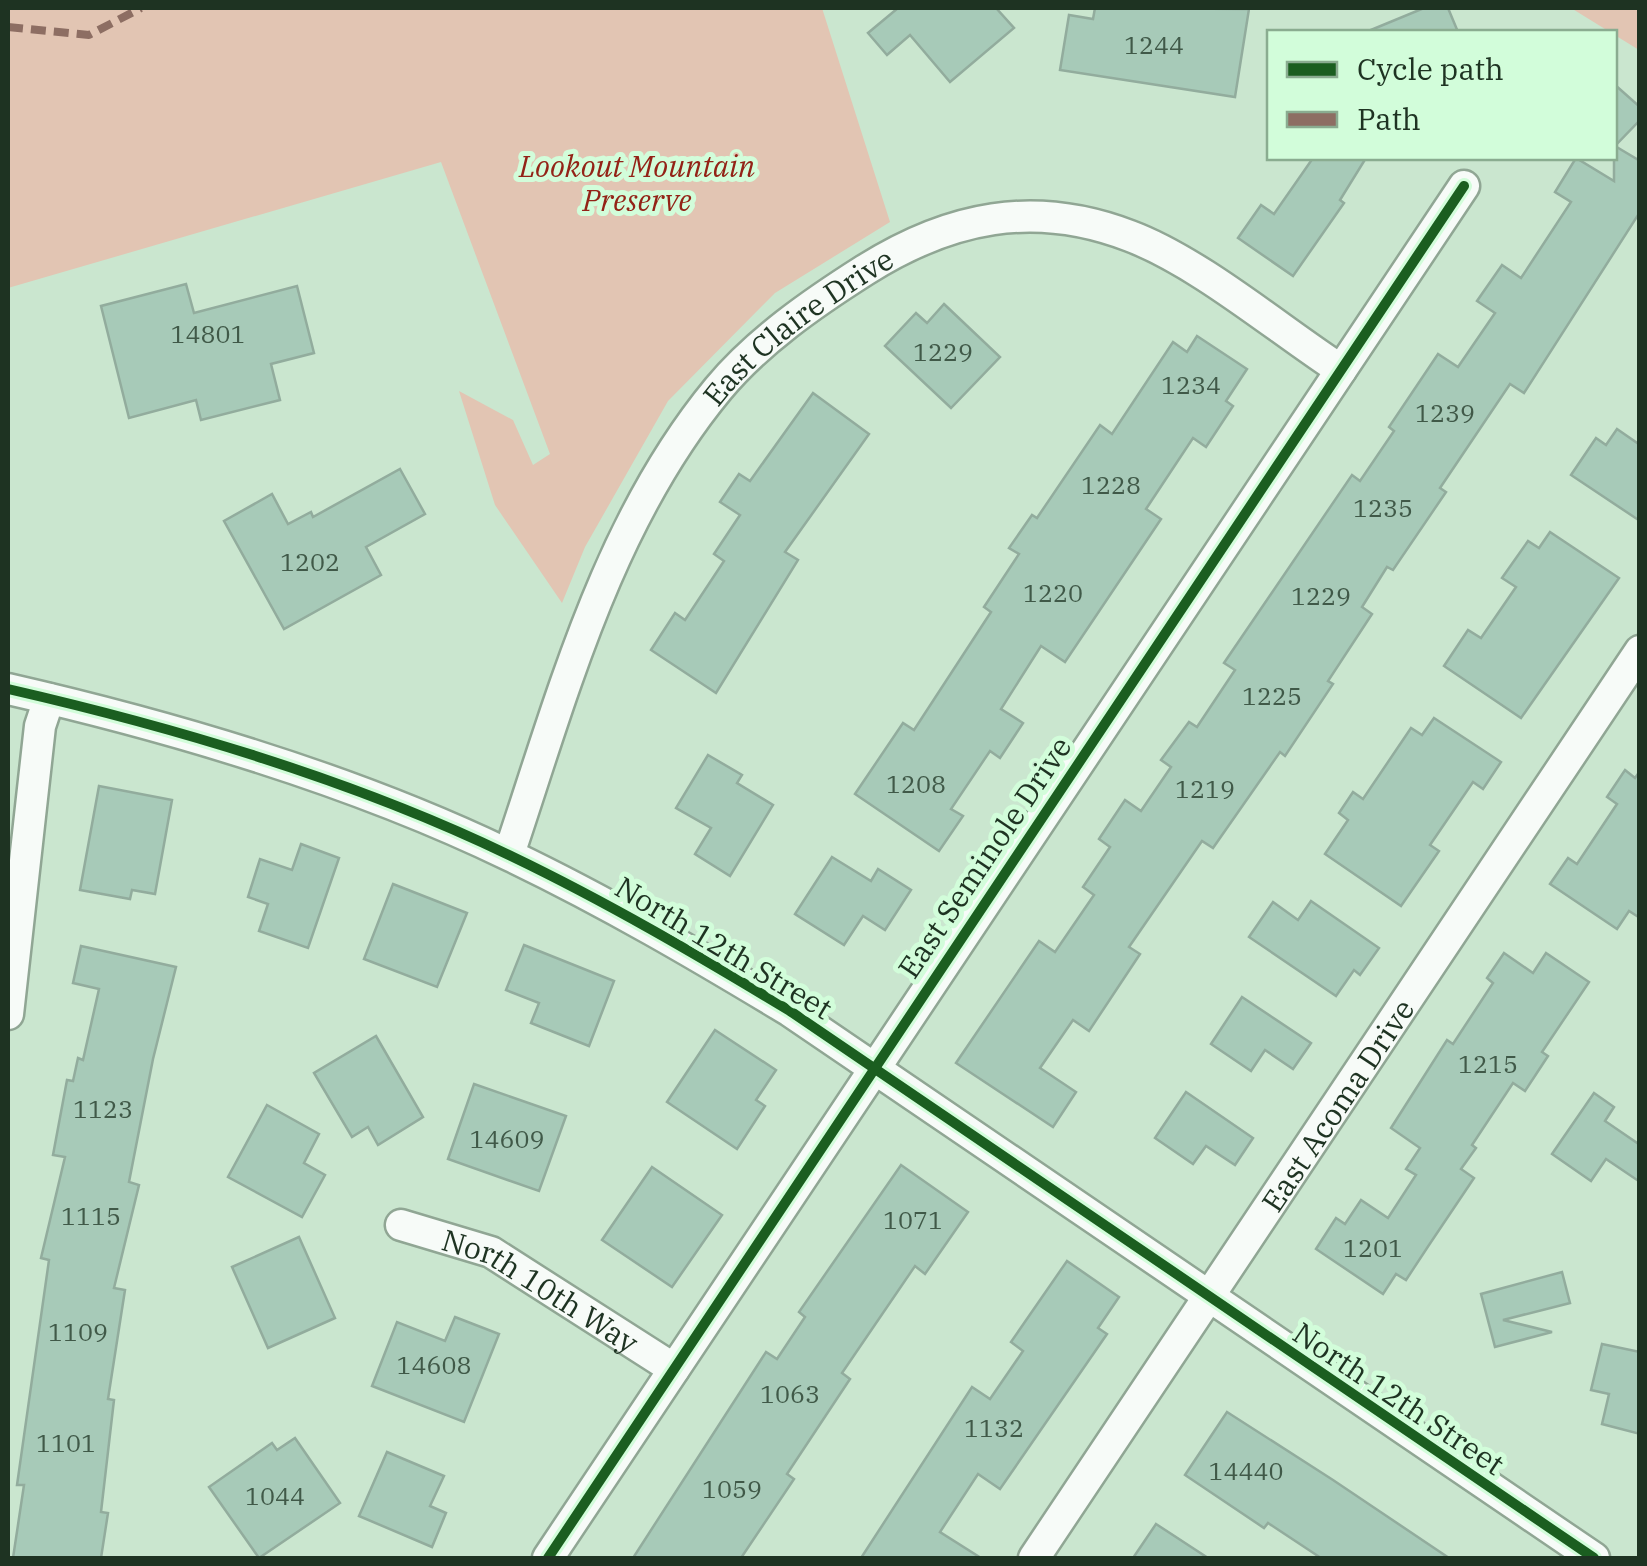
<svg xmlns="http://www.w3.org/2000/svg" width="1647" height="1566" viewBox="0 0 1647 1566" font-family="'IBM Plex Serif',serif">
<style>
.green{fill:#e2c5b3}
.building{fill:#a7cab8;stroke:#92ac9d;stroke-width:2.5}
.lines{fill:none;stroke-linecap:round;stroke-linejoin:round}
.minor-casing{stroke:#90a694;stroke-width:35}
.minor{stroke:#f7fbf8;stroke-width:30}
.quiet{stroke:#8d6e63;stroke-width:8;stroke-dasharray:15 8;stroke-linecap:butt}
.cycleway-casing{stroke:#d2fdda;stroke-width:16}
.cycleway{stroke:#1b5e20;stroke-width:10}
.labels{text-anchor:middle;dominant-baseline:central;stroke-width:10;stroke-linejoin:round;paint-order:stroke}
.number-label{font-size:25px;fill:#405948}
.park-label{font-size:30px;font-style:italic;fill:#932317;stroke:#d2fdda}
.street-label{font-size:30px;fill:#1e3322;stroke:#d2fdda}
</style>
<rect width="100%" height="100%" fill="#cae6cf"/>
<g class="green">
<path d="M8,8H822L890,222L775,293L668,401L585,547L562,603L495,505L459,391L513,420L533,465L550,454L441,162L8,288Z"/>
<path d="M1571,8H1639V50Z"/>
</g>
<g class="building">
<path d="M898,8H996L1014,28L950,82L910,35L887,55L868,33Z"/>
<path d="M1095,8L1249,9L1235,97L1060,70L1069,15L1093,19Z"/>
<path d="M1424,8H1448L1458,32H1366Z"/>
<path d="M1614,84L1640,107V120L1615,146L1640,161V212L1524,393L1510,384L1440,488L1446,492L1393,570L1387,567L1362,607L1372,614L1328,681L1333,684L1285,756L1280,752L1213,848L1202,841L1129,947L1140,954L1089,1031L1073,1020L1040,1068L1076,1092L1053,1127L956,1063L1039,941L1055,952L1094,895L1083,887L1110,847L1099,839L1125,800L1141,811L1171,767L1161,760L1189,722L1197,727L1235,670L1224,663L1352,475L1360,481L1394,431L1389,427L1438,354L1458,367L1495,313L1477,301L1502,265L1521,278L1571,202L1555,192L1576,158L1614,181Z"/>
<path d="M1313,158H1366L1340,200L1344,203L1293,276L1238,238L1261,205L1274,214Z"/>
<path d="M186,284L194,313L297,286L314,353L271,364L280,400L201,420L196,400L129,418L101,306Z"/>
<path d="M944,304L1000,357L951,408L885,346L916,313L927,323Z"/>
<path d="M1197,336L1247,369L1226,401L1233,406L1206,447L1193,438L1146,509L1161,519L1065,662L1041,646L1001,709L1023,723L1000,758L990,751L951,809L963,816L939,851L855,794L903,723L914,730L991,612L984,607L1019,554L1009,548L1032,515L1037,518L1100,425L1112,434L1173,342L1187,352Z"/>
<path d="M813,393L869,434L785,552L798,560L716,693L651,650L675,613L685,620L724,561L714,554L740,515L720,502L739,474L750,481Z"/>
<path d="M1617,429L1640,445V521L1571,475L1596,438L1606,445Z"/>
<path d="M400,469L425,514L366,547L381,575L284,629L224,521L272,494L288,524L311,512L313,517Z"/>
<path d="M1550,532L1619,578L1521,718L1444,666L1468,630L1481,638L1516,587L1502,578L1528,541L1539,548Z"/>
<path d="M1434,718L1501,762L1483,789L1473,782L1430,845L1439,851L1401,906L1325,854L1348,820L1339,813L1353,792L1363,799L1411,728L1422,735Z"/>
<path d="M708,755L742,775L737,783L773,805L730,876L695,854L711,828L676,808Z"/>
<path d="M1625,770L1635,778L1640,771V918L1629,911L1617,929L1550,884L1568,858L1577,864L1617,804L1607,797Z"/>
<path d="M99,786L172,800L155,894L132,890L130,899L80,890Z"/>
<path d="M301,844L339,858L308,948L259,931L268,904L248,897L260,859L292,870Z"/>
<path d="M832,857L871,881L878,869L911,890L885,930L863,916L844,945L795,914Z"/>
<path d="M393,884L467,913L437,987L364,959Z"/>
<path d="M1311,901L1379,948L1360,975L1354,970L1336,996L1249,937L1273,902L1298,920Z"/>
<path d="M524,945L614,981L589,1046L531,1023L539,1003L506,990Z"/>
<path d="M81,946L176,967L153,1059L129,1182L139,1185L114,1288L125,1290L108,1399L114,1400L101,1512L108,1513L101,1558H13L24,1485H17L49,1260L41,1258L65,1157L53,1155L67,1080L73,1081L78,1058L83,1060L99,989L73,983Z"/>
<path d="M1504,953L1533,973L1546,953L1589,982L1542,1052L1548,1056L1525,1091L1513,1083L1472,1145L1476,1148L1461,1169L1474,1178L1429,1245L1406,1280L1396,1274L1383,1294L1316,1249L1336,1218L1345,1224L1361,1200L1388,1218L1416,1175L1406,1169L1420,1148L1391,1128L1447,1040L1453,1044L1493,983L1487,978Z"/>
<path d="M1242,997L1311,1043L1293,1069L1265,1050L1251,1071L1211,1044Z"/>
<path d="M715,1030L776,1070L756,1100L765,1106L737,1149L667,1102Z"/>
<path d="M376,1036L423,1117L378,1145L368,1127L352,1137L314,1073Z"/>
<path d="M474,1084L566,1116L539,1191L448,1159Z"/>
<path d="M1186,1092L1253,1138L1235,1165L1206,1146L1193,1164L1155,1138Z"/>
<path d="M1594,1093L1614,1107L1605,1121L1640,1145V1182L1606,1159L1591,1181L1552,1154Z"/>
<path d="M267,1105L319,1134L304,1163L325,1175L302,1217L228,1177Z"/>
<path d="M901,1165L968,1212L925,1274L915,1266L842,1373L850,1379L787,1474L794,1479L741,1558H633L766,1352L777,1359L805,1317L799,1312Z"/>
<path d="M652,1167L722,1215L672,1287L602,1240Z"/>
<path d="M299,1237L335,1318L268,1348L232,1267Z"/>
<path d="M1067,1261L1119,1297L1098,1328L1107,1334L1000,1489L978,1474L940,1532L981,1558H861L972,1387L990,1399L1023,1351L1011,1342Z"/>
<path d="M1562,1272L1570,1303L1503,1320L1552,1332L1495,1347L1481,1294Z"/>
<path d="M455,1317L499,1334L464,1422L372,1386L397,1322L445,1341Z"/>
<path d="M1602,1344L1640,1352V1434L1602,1424L1609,1394L1591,1390Z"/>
<path d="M1227,1412L1333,1480L1449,1558H1321L1268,1523L1264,1528L1185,1475Z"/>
<path d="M295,1438L340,1503L259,1558L209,1487L272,1443L277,1450Z"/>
<path d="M387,1452L444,1476L430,1506L446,1513L432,1547L359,1516Z"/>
<path d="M1156,1524L1208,1558H1133Z"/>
</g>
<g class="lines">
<g class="minor-casing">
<g id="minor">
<path d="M8,689C178,728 354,780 511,856C607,902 699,956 790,1011L1594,1558"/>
<path id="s1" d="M509,854C563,693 608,522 718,389C758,341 813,303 865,270C949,217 1034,199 1130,236C1199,262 1278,329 1341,370"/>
<path d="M8,1014L40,726L49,699"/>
<path id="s2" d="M401,1225L491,1252L674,1369"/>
<path d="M548,1558L1464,186"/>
<path id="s3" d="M1034,1558L1640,651"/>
</g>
</g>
<use href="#minor" class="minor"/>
<path class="quiet" d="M8,27L89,35L141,8"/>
<g class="cycleway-casing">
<g id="cycleway">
<path d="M8,689C178,728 354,780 511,856C607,902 699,956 790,1011L1594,1558"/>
<path d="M548,1558L1464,186"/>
</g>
</g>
<use href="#cycleway" class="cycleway"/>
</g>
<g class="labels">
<g class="number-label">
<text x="1154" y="44">1244</text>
<text x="208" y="333">14801</text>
<text x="943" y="351">1229</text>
<text x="1191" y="384">1234</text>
<text x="1445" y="412">1239</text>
<text x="1111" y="484">1228</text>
<text x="1383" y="507">1235</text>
<text x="310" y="561">1202</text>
<text x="1053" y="592">1220</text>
<text x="1321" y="595">1229</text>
<text x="1272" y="695">1225</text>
<text x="916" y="783">1208</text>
<text x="1205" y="788">1219</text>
<text x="1488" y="1063">1215</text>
<text x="103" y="1108">1123</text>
<text x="507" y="1138">14609</text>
<text x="91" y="1215">1115</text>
<text x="913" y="1219">1071</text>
<text x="1373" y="1247">1201</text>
<text x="78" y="1331">1109</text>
<text x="434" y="1364">14608</text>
<text x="790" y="1393">1063</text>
<text x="994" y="1427">1132</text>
<text x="66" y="1442">1101</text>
<text x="1246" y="1470">14440</text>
<text x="732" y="1488">1059</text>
<text x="275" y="1495">1044</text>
</g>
<g class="park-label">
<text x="637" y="165">Lookout Mountain<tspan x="637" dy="34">Preserve</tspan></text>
</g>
<g class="street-label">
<text stroke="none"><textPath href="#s1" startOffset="615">East Claire Drive</textPath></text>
<text transform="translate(984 857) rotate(-56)">East Seminole Drive</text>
<text transform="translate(724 947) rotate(31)">North 12th Street</text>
<text stroke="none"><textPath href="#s3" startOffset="545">East Acoma Drive</textPath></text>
<text stroke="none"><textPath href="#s2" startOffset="155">North 10th Way</textPath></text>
<text transform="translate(1399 1398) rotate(34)">North 12th Street</text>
</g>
</g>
<rect width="1647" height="1566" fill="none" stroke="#1e3322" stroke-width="20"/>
<rect x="1267" y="30" width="350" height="130" fill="#d2fdda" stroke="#8aac90" stroke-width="2.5"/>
<rect x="1287" y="62" width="50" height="15" fill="#1b5e20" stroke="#8aac90" stroke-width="2.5"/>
<text x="1357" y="80" font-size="30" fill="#1e3322">Cycle path</text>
<rect x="1287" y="112" width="50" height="15" fill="#8d6e63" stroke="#8aac90" stroke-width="2.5"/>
<text x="1357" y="130" font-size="30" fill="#1e3322">Path</text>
</svg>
